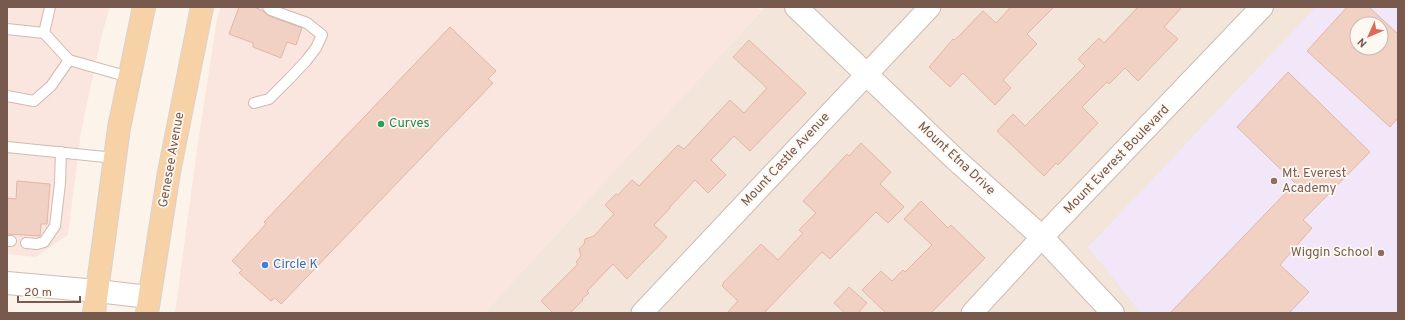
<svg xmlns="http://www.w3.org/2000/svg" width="1405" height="320" viewBox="0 0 1405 320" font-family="Overpass,sans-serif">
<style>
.residential{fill:#f3e5d9;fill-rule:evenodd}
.commercial{fill:#fbe5df}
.education{fill:#f1e7f9;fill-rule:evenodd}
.building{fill:#f0d1c4;stroke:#e2b6a4;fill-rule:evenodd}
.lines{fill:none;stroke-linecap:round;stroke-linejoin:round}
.service-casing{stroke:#cebbb0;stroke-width:12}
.minor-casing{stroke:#cebbb0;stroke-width:23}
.tertiary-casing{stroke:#cebbb0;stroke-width:24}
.primary-casing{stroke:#d9d1cd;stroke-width:24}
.service{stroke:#fff;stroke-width:10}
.minor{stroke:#fff;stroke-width:21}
.tertiary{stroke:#fff;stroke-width:22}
.primary{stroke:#f7d2a7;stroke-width:22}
.leisure-dot{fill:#2e9e5b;stroke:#fef8f2;stroke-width:1.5}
.education-dot{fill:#8d6e63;stroke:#fef8f2;stroke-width:1.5}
.shop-dot{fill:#3f7fe0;stroke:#fef8f2;stroke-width:1.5}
.labels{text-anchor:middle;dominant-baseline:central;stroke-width:3.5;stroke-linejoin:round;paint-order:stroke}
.leisure-label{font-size:13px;fill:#27864d;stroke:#fef8f2;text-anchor:start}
.street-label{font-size:13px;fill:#77594e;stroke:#fef8f2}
.education-label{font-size:13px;fill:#785e54;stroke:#fef8f2;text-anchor:start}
.shop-label{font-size:13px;fill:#366cbe;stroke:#fef8f2;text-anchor:start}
</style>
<rect width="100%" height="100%" fill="#fcf4eb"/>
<path class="residential" d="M765,7H1398V313H484ZM1357,24H1381V48H1357Z"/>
<g class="commercial">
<path d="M7,7H110L102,34L81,132L68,235L36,257L7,254Z"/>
<path d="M221,7H757L762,11L484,313H175L197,149L217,19Z"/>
</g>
<path class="education" d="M1316,7H1398V313H1141L1088,247ZM1357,24H1381V48H1357Z"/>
<g class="building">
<path d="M239,7H254L263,11L269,16L302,28L296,45L287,42L281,58L253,47V43L229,34Z"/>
<path d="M1011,7H1054L1027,34L1037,44L1003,80L1011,88L995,105L963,73L950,87L929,67L953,39L954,40L958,37L983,11L996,23Z"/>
<path d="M1138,7H1182L1164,27L1178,39L1138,81L1125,68L1109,84L1107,82L1082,107L1098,123L1058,165L1056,163L1044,176L997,131L1013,114L1025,126L1085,66L1078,59L1099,38L1104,43Z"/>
<path d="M1347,7H1369L1398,34V118L1390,127L1307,51ZM1357,24H1381V48H1357Z"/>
<path d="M450,27L496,71L488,79L493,83L281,304L275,298L271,301L239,273L242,270L232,261L266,224L264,222Z"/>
<path d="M749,40L806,93L750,151L734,136L711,160L726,175L708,193L695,180L669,208H670L654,225L667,237L627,279L613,264L587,291L589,293L582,299L583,300L570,313H553L541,301L578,264L576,262L581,256L579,249L584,244L585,239L594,236L614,214L605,205L616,194L618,195L632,180L639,186L678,145L684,149L730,100L744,113L767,88L733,57Z"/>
<path d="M1288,72L1370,152L1303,220L1312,228L1280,265L1309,292L1289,313H1170L1295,183L1237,127Z"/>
<path d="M861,143L891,172L880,184L904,207L888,223L876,212L830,259L822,252L764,313H727L738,301L722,286L724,283H723L761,244L778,260L803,233L799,230L816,213L803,201L847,154L849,156Z"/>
<path d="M17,181L50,184L47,224H41L40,236L7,234V198L16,199Z"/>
<path d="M921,201L948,228L951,225L985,258L931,313H886L862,290L881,271L892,281L903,270L905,272L932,245L904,219Z"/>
<path d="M849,287L867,303L858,313H845L834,303Z"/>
</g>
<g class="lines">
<g class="service-casing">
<g id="service">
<path d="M7,29L44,33L69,60L129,77"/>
<path d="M44,33L50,7"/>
<path d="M7,96L34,101L51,86L69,60"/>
<path d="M254,103L269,99L290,78L306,61L316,48L322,35L307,23L271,10L268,7"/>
<path d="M7,147L115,158"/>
<path d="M7,241H11"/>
<path d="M26,243L37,244L44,242L55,226L60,183L61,152"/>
</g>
</g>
<g class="minor-casing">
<g id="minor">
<path d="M642,313L930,7"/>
<path d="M972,313L1042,237"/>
</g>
</g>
<g class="tertiary-casing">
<g id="tertiary">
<path d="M796,7L955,159L1042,237L1113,313"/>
<path d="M1042,237L1262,7"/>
<path d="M7,283L97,291L149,297"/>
</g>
</g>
<g class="primary-casing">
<g id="primary">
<path d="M94,313L119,128L144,7"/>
<path d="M147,313L169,172L202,7"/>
</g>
</g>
<use href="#service" class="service"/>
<use href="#minor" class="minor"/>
<use href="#tertiary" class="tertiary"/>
<use href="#primary" class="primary"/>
</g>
<circle class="leisure-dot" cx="381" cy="124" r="4"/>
<g class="education-dot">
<circle cx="1274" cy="181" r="4"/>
<circle cx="1381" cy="253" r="4"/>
</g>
<circle class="shop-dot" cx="265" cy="265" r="4"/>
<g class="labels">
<g class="leisure-label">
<text x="389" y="124">Curves</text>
</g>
<g class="street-label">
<text transform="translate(956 159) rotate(43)">Mount Etna Drive</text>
<text transform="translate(172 160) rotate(-80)">Genesee Avenue</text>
<text transform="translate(786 160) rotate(-47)">Mount Castle Avenue</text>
<text transform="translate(1117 160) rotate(-46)">Mount Everest Boulevard</text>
</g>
<g class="education-label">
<text x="1282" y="174">Mt. Everest<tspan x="1282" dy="15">Academy</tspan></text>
<text x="1373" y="253" text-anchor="end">Wiggin School</text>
</g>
<g class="shop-label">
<text x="273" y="265">Circle K</text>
</g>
</g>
<rect width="1405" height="320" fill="none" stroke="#77594e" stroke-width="16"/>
<g transform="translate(1369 36) rotate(225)"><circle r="19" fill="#fef8f2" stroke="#c8b8b0"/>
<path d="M0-3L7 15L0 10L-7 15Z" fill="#e06856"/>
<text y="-6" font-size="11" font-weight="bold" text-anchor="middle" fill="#77594e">N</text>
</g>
<path d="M18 296v6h62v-6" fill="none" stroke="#77594e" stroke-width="2"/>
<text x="24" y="296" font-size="12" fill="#77594e" stroke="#fef8f2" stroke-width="3" paint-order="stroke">20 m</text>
</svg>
